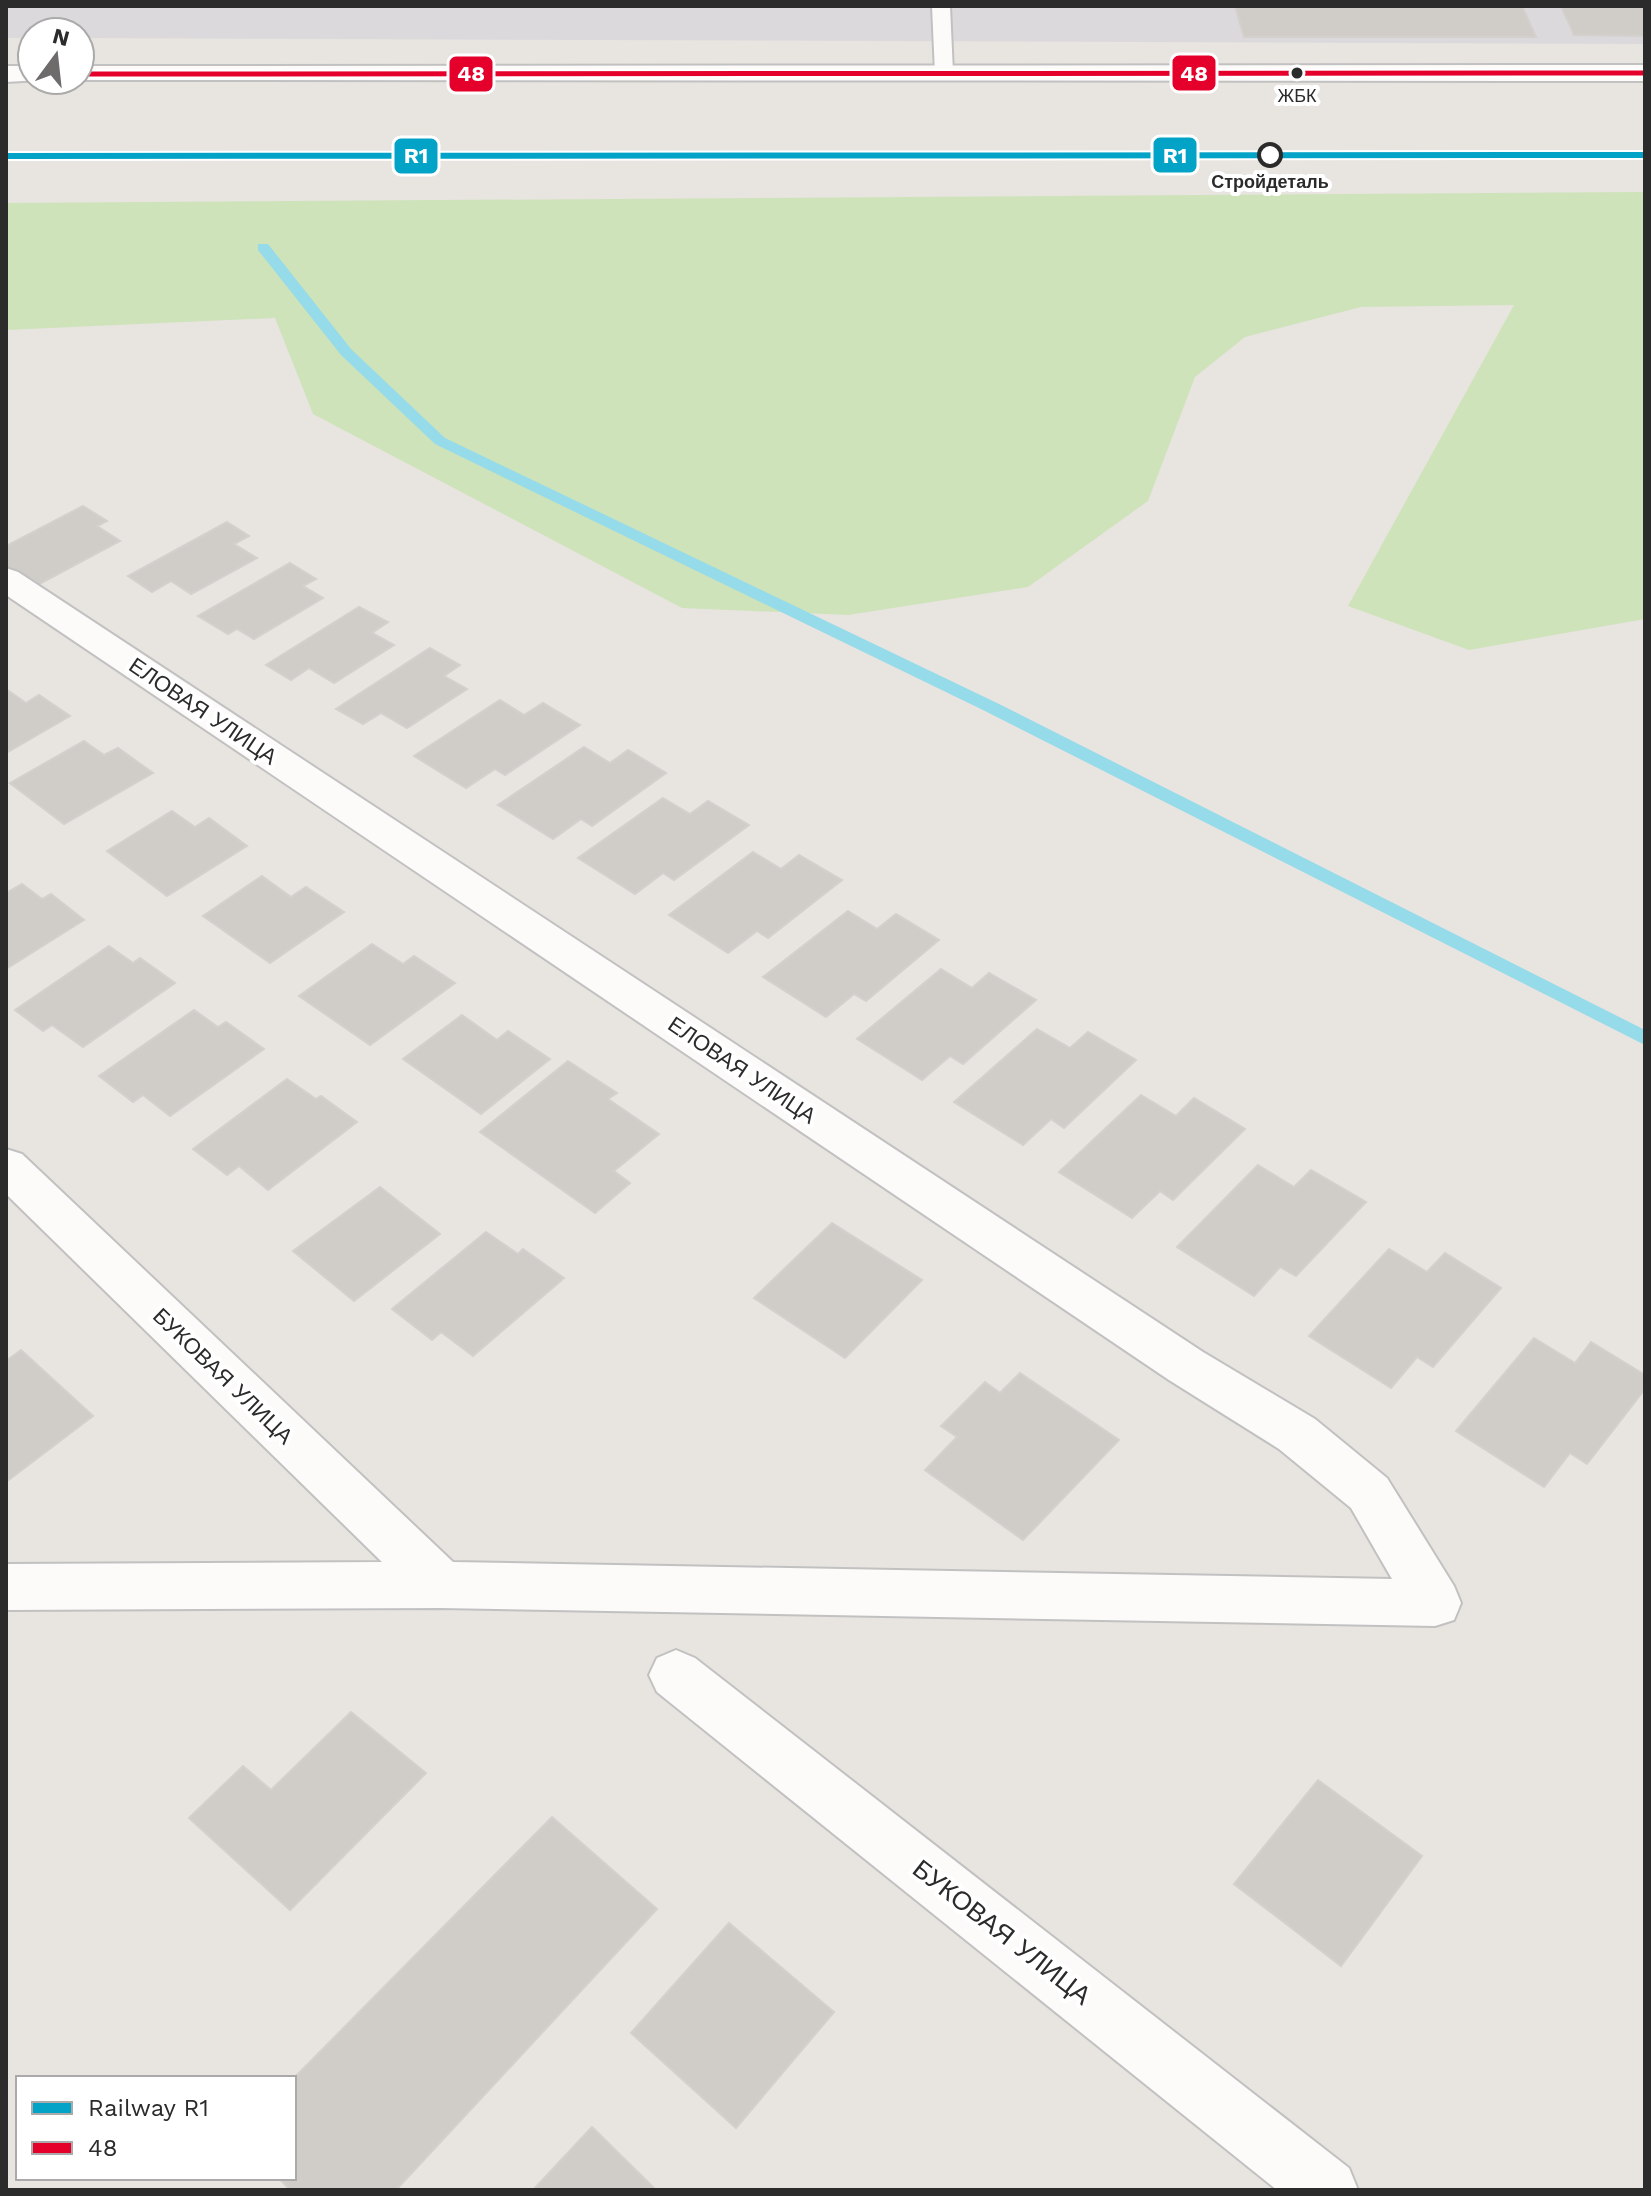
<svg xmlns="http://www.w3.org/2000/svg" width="1651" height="2196" viewBox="0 0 1651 2196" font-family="'Work Sans',sans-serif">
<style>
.industrial{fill:#dcd9dc}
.green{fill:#cee3ba}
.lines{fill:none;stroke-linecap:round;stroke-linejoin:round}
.stream{fill:#95dbe9;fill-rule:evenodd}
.building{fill:#d0cdc9;stroke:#d3d0cd;stroke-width:2}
.service-casing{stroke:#c2c1c1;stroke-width:4}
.minor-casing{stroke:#c2c1c1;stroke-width:4}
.tertiary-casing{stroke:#c2c1c1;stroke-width:4}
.service{fill:#fcfbfa;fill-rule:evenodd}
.minor{fill:#fcfbfa;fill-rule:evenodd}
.tertiary{fill:#fcfbfa;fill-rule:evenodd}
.bus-1-casing{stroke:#fff;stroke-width:9}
.bus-1{stroke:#e4002b;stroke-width:5}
.rail-1-casing{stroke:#fff;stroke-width:10}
.rail-1{stroke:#02a3c6;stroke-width:6}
.bus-dot{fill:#2b2b2b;stroke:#fff;stroke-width:3}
.stop-dot{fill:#fff;stroke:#2b2b2b;stroke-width:4}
.labels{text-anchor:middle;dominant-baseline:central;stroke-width:8;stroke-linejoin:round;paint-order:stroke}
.far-bus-label{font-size:18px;fill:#2b2b2b;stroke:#fff}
.far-stop-label{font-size:18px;font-weight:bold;fill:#2b2b2b;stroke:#fff}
.street-label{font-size:22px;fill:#2b2b2b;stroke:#fff}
.near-street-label{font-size:26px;fill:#2b2b2b;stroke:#fff}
.line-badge{stroke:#fff;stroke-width:3}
.badge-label{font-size:22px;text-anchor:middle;font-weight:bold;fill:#fff}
</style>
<rect width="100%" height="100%" fill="#e8e4e0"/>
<path class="industrial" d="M6,6H1645V44L80,38V32H32V38H6Z"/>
<path class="green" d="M1645,192V619L1469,650L1348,606L1514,305L1361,307L1245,337L1195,377L1148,501L1028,587L848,615L682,608L313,414L275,318L6,330V203Z"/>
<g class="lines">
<path class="stream" d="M258,244H268L351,349L445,438L997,703L1645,1030V1045L985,711L435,444L341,355L258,250Z"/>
</g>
<g class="building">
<path d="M1235,6H1522L1536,37H1244Z"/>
<path d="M1561,6H1645V36L1574,35Z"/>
<path d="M83,506L107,521L97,526L120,541L28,590L6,575V546Z"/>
<path d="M227,522L249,536L234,544L257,558L191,594L171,581L152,592L128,576Z"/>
<path d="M290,563L316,579L303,586L323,598L254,639L237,629L228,634L198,616Z"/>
<path d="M359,607L388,622L372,633L394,645L334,683L309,668L291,680L266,665Z"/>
<path d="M430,648L460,665L444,676L467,689L407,728L381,713L363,724L336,709Z"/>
<path d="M6,689L26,703L39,695L70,716L6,753Z"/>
<path d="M500,700L524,715L543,703L580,725L505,775L495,769L466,788L414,756Z"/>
<path d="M84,741L104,755L118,748L153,773L64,824L10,783Z"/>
<path d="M584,747L610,763L628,750L666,773L592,826L581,819L553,839L498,805Z"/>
<path d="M663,798L690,814L708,801L749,825L674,880L663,873L635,894L578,858Z"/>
<path d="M172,811L195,827L209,818L247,846L167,896L107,851Z"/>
<path d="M753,852L781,869L799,855L842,880L768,938L757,931L728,953L669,915Z"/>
<path d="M262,876L291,897L306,887L344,912L270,963L203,916Z"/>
<path d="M22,884L42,899L51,894L84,920L6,969V893Z"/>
<path d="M848,911L877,929L896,914L939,940L866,1001L854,994L826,1017L763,977Z"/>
<path d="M372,944L403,964L414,956L455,983L370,1045L299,996Z"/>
<path d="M109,946L133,963L140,958L175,983L83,1047L52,1025L43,1031L15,1010Z"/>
<path d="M941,969L972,988L989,973L1036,1000L963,1064L950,1056L922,1080L857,1039Z"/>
<path d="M194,1010L218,1027L226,1022L264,1049L170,1116L143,1095L133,1102L99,1076Z"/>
<path d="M462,1015L497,1040L508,1031L550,1059L481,1114L403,1059Z"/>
<path d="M1037,1029L1070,1048L1088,1032L1136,1060L1064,1128L1051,1119L1023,1145L954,1102Z"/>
<path d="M568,1061L617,1093L608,1099L659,1134L614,1171L630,1183L595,1213L480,1132Z"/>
<path d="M287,1079L316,1099L321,1096L357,1122L268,1190L239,1166L227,1175L193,1149Z"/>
<path d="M1141,1095L1176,1116L1194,1098L1245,1129L1173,1200L1160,1191L1132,1218L1059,1172Z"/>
<path d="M1258,1165L1294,1187L1311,1170L1366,1202L1296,1276L1280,1267L1254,1296L1177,1247Z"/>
<path d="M380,1187L440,1234L354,1301L293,1251Z"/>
<path d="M832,1223L922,1280L845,1358L754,1298Z"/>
<path d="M486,1232L518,1254L523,1249L564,1278L473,1356L441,1332L432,1340L392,1309Z"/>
<path d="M1389,1249L1427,1272L1445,1253L1501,1288L1433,1367L1417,1357L1391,1388L1309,1336Z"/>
<path d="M1534,1338L1575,1363L1591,1342L1645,1375V1389L1587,1464L1570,1453L1544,1487L1456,1431Z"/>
<path d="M21,1350L93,1416L6,1482V1361Z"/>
<path d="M1020,1373L1119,1440L1023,1540L925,1470L957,1437L941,1426L985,1382L1000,1393Z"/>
<path d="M351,1712L426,1773L290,1910L189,1818L243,1766L271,1790Z"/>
<path d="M1318,1780L1422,1856L1341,1966L1234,1884Z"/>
<path d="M552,1817L657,1909L396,2190H290L279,2178H294V2078Z"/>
<path d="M729,1923L834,2012L736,2128L631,2033Z"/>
<path d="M592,2127L656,2190H533Z"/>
</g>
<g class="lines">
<g class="service-casing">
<path id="service" d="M932,6H950L953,73L944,78L935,73Z"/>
</g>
<g class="minor-casing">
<g id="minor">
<path d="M6,568L18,572L1203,1352L1315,1419L1387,1478L1454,1586L1461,1603L1454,1620L1435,1626L441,1608L6,1610V1564L382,1562L6,1194V1149L22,1154L453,1562L1392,1579L1351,1508L1279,1449L1169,1380L6,595Z"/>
<path d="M676,1650L695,1658L1349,2168L1358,2190H1277L657,1692L649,1675L657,1658Z"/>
</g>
</g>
<g class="tertiary-casing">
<g id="tertiary">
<path d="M1645,65V81L72,80H80V66Z"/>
<path d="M6,66H32V80H40L6,82Z"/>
</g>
</g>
<use href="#service" class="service"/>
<use href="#minor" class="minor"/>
<use href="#tertiary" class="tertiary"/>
<g class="bus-1-casing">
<path id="bus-1" d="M80,74L1645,73"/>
</g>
<use href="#bus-1" class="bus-1"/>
<g class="rail-1-casing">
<path id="rail-1" d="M6,156L1645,155"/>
</g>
<use href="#rail-1" class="rail-1"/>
</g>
<circle class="bus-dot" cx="1297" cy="73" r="7"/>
<circle class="stop-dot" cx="1270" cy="155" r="11"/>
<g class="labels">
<g class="far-bus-label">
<text x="1297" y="95">ЖБК</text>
</g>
<g class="far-stop-label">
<text x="1270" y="181">Стройдеталь</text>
</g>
<g class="street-label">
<text transform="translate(203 711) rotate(34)">ЕЛОВАЯ УЛИЦА</text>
<text transform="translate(742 1070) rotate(34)">ЕЛОВАЯ УЛИЦА</text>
<text transform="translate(223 1376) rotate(44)">БУКОВАЯ УЛИЦА</text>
</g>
<g class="near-street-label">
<text transform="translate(1002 1932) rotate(38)">БУКОВАЯ УЛИЦА</text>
</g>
</g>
<g class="line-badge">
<rect x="1171" y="54" width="46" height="38" rx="8" fill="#e4002b"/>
<rect x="448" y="55" width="46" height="38" rx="8" fill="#e4002b"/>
<rect x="1152" y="136" width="46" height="38" rx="8" fill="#02a3c6"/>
<rect x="393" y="137" width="46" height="38" rx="8" fill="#02a3c6"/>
</g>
<g class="badge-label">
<text x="1194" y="81">48</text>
<text x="471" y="81">48</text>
<text x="1175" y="163">R1</text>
<text x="416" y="163">R1</text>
</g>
<rect width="1651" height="2196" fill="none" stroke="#2b2b2b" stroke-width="16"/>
<rect x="16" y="2076" width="280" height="104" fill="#ffffff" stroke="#aaaaaa" stroke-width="2"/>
<rect x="32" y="2102" width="40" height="12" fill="#02a3c6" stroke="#aaaaaa" stroke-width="2"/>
<text x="88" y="2116" font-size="24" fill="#2b2b2b">Railway R1</text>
<rect x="32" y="2142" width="40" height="12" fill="#e4002b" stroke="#aaaaaa" stroke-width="2"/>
<text x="88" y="2156" font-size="24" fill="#2b2b2b">48</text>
<g transform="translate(56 56) rotate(15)"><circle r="38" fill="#ffffff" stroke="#aaaaaa" stroke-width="2"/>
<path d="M0-6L14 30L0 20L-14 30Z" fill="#6d6c6a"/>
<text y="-12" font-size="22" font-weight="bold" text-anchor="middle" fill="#2b2b2b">N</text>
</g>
</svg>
